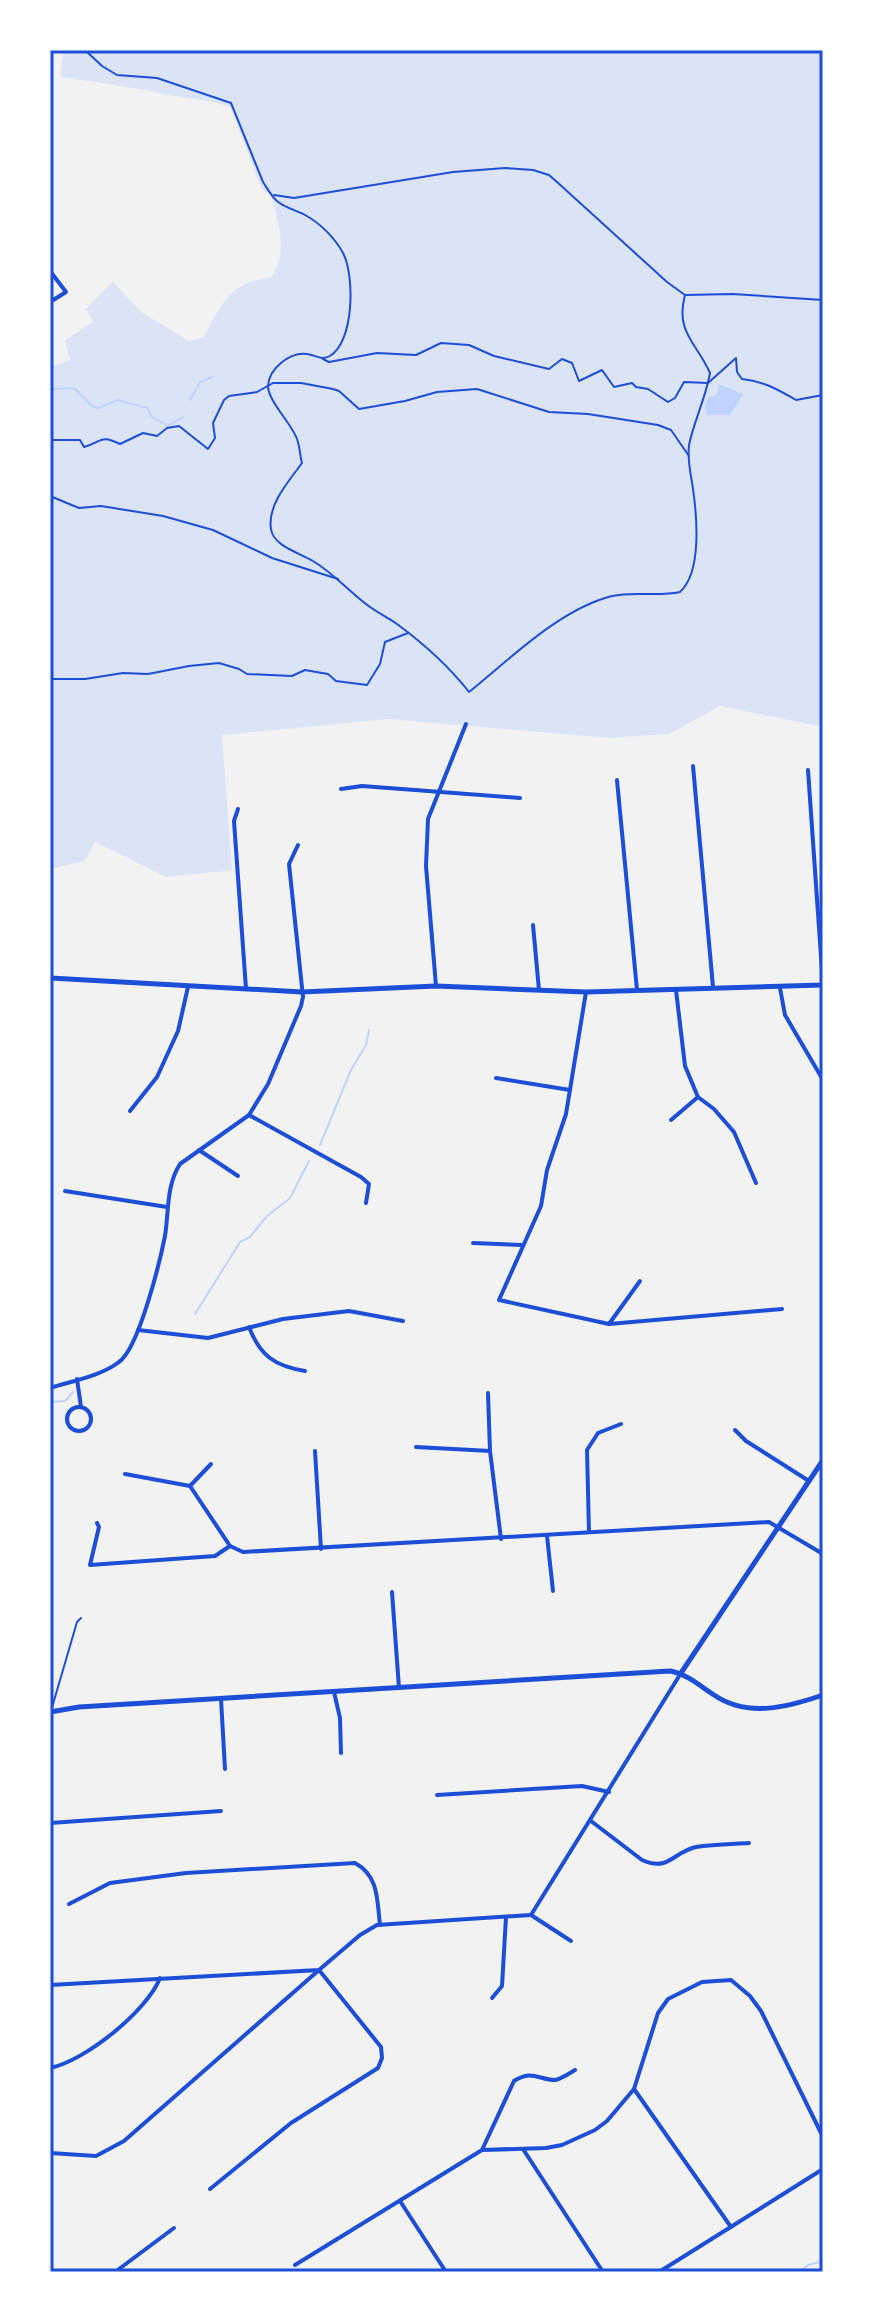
<svg xmlns="http://www.w3.org/2000/svg" width="873" height="2322" viewBox="0 0 873 2322" font-family="Roboto,sans-serif">
<style>
.green{fill:#dbe4f7}
.water{fill:#bfd3fe}
.lines{fill:none;stroke-linecap:round;stroke-linejoin:round}
.stream{stroke:#bfd3fe;stroke-width:2}
.path{stroke:#1d4ed8;stroke-width:2}
.service{stroke:#1d4ed8;stroke-width:2}
.minor{stroke:#1d4ed8;stroke-width:4}
.tertiary{stroke:#1d4ed8;stroke-width:5}
.neatline{fill:none;stroke:#1d4ed8;stroke-width:3}
</style>
<rect width="100%" height="100%" fill="#f2f2f2"/>
<path class="green" d="M64,50H823V727L720,706L669,734L610,738L388,719L222,735L232,870L166,877L95,842L84,861L50,869V367L70,360L65,340L93,322L86,309L113,282L141,312L189,341L204,337C221,305 231,280 271,278C289,250 278,224 271,194L263,191L230,107C211,100 193,99 174,96C136,88 99,82 60,77Z"/>
<path class="water" d="M719,384L743,394L730,415H706L705,406L708,397L717,395Z"/>
<g class="lines">
<g class="stream">
<path d="M50,389L74,388L92,406L99,408L117,400L148,408L151,416L168,426L183,417"/>
<path d="M190,400L200,382L212,377"/>
<path d="M320,1145L351,1070L366,1045L369,1030"/>
<path d="M195,1314L240,1242L250,1237L267,1216L290,1198L309,1161"/>
<path d="M50,1402L65,1401L73,1392"/>
<path d="M800,2272L808,2265L823,2261"/>
</g>
<g class="path">
<path d="M85,50L102,66L117,75L157,78L231,103L263,182C267,188 271,196 277,201C285,208 296,210 305,215C320,223 335,238 343,253C355,276 354,342 330,356C321,361 316,355 307,354C290,352 269,368 268,386C268,401 292,424 297,439C300,447 300,456 302,463C289,481 267,505 271,529C273,546 300,553 313,561C333,573 348,590 366,604C376,612 387,617 397,624C424,644 448,665 469,692C510,659 560,609 612,596C635,591 657,597 680,592C702,572 697,517 693,489C691,474 687,460 689,445C694,421 706,397 710,373C696,342 675,332 685,295"/>
<path d="M274,195L294,198L453,172L505,168L533,170L549,175L557,182L667,282L685,295L733,294L823,300"/>
<path d="M323,359L329,362L377,353L416,355L441,343L469,345L494,356L549,369L562,359L572,363L579,381L602,370L614,387L632,383L636,387L648,389L668,402L675,398L684,382L708,383L736,358L737,372L742,379C763,381 779,390 796,400L823,395"/>
<path d="M50,440H80L84,447C102,442 100,434 120,444L143,433L157,436L167,428L179,426L208,449L215,438L213,423L224,400L229,396L257,392L273,383H301L333,389L339,391L359,409L405,401L437,392L477,389L549,412L588,414L658,425L671,430L689,456"/>
<path d="M50,496L79,508L101,506L163,516L213,530L272,558L338,579"/>
<path d="M50,679H85L123,673L148,674L189,666L219,663L239,669L247,674L292,676L305,670L328,674L336,681L367,685L380,664L385,642L408,633"/>
</g>
<path class="service" d="M51,1711L77,1622L81,1618"/>
<g class="minor">
<path d="M50,271L66,292L50,302"/>
<path d="M693,766L713,987"/>
<path d="M808,770L823,985"/>
<path d="M617,780L637,990"/>
<path d="M341,789L362,786L520,798"/>
<path d="M238,809L234,821L246,989"/>
<path d="M533,925L539,990"/>
<path d="M436,986L426,866L428,819L466,724"/>
<path d="M780,988L785,1015L823,1080"/>
<path d="M676,990L685,1066L698,1097L714,1109L734,1132L756,1183"/>
<path d="M586,992L566,1114L547,1170L541,1206L499,1300L609,1324L782,1309"/>
<path d="M496,1078L570,1090"/>
<path d="M130,1111L157,1077L178,1031L188,987"/>
<path d="M249,1115L361,1177L369,1184L366,1203"/>
<path d="M671,1120L698,1097"/>
<path d="M199,1150L238,1176"/>
<path d="M65,1191L167,1207"/>
<path d="M473,1243L522,1245"/>
<path d="M609,1324L640,1281"/>
<path d="M249,1327C260,1356 275,1366 305,1371"/>
<path d="M138,1330L208,1338L283,1319L349,1311L403,1321"/>
<path d="M77,1379L81,1407"/>
<path d="M50,1388C72,1381 101,1376 119,1362C139,1348 160,1261 165,1236C169,1211 166,1186 180,1164L249,1115L268,1084L301,1006L303,997L289,864L298,845"/>
<path d="M488,1393L490,1451L501,1539"/>
<circle cx="79" cy="1419" r="12"/>
<path d="M735,1430L746,1441L809,1481"/>
<path d="M416,1447L490,1451"/>
<path d="M315,1451L321,1549"/>
<path d="M125,1474L190,1486L230,1546L243,1552L769,1522L823,1554"/>
<path d="M190,1486L211,1464"/>
<path d="M97,1523L99,1527L90,1565L215,1556L230,1546"/>
<path d="M589,1532L587,1450L598,1433L621,1424"/>
<path d="M547,1536L553,1591"/>
<path d="M392,1592L399,1688"/>
<path d="M334,1692L340,1718L341,1753"/>
<path d="M221,1699L225,1769"/>
<path d="M437,1795L582,1786L609,1792"/>
<path d="M591,1821L642,1860C669,1872 673,1852 696,1847C713,1844 732,1844 749,1843"/>
<path d="M50,1823L221,1811"/>
<path d="M69,1904L110,1883L186,1873L355,1863C379,1876 377,1900 380,1925"/>
<path d="M531,1915L681,1673"/>
<path d="M531,1915L571,1941"/>
<path d="M50,1985L319,1970L360,1935L377,1925L531,1915"/>
<path d="M492,1998L502,1986L506,1917"/>
<path d="M50,2068C85,2061 147,2011 160,1978"/>
<path d="M634,2089L731,2227"/>
<path d="M523,2149L603,2272"/>
<path d="M482,2150L514,2081C532,2069 539,2080 555,2080C561,2079 570,2073 575,2070"/>
<path d="M50,2153L96,2156L124,2141L319,1970L381,2047L382,2058L378,2068L291,2123L210,2189"/>
<path d="M400,2201L446,2272"/>
<path d="M295,2265L482,2150L546,2148L562,2145L595,2130L607,2121L634,2089L658,2013L668,1999L702,1982L731,1980L750,1996L761,2011L823,2137"/>
<path d="M115,2272L174,2228"/>
<path d="M659,2272L823,2169"/>
</g>
<g class="tertiary">
<path d="M50,978L302,992L436,986L586,992L823,985"/>
<path d="M681,1673L823,1460"/>
<path d="M50,1712L79,1707L670,1671C687,1674 700,1686 714,1695C748,1718 788,1707 823,1695"/>
</g>
</g>
<rect width="873" height="2322" fill="none" stroke="#ffffff" stroke-width="104"/>
<rect x="52" y="52" width="769" height="2218" class="neatline"/>
</svg>
